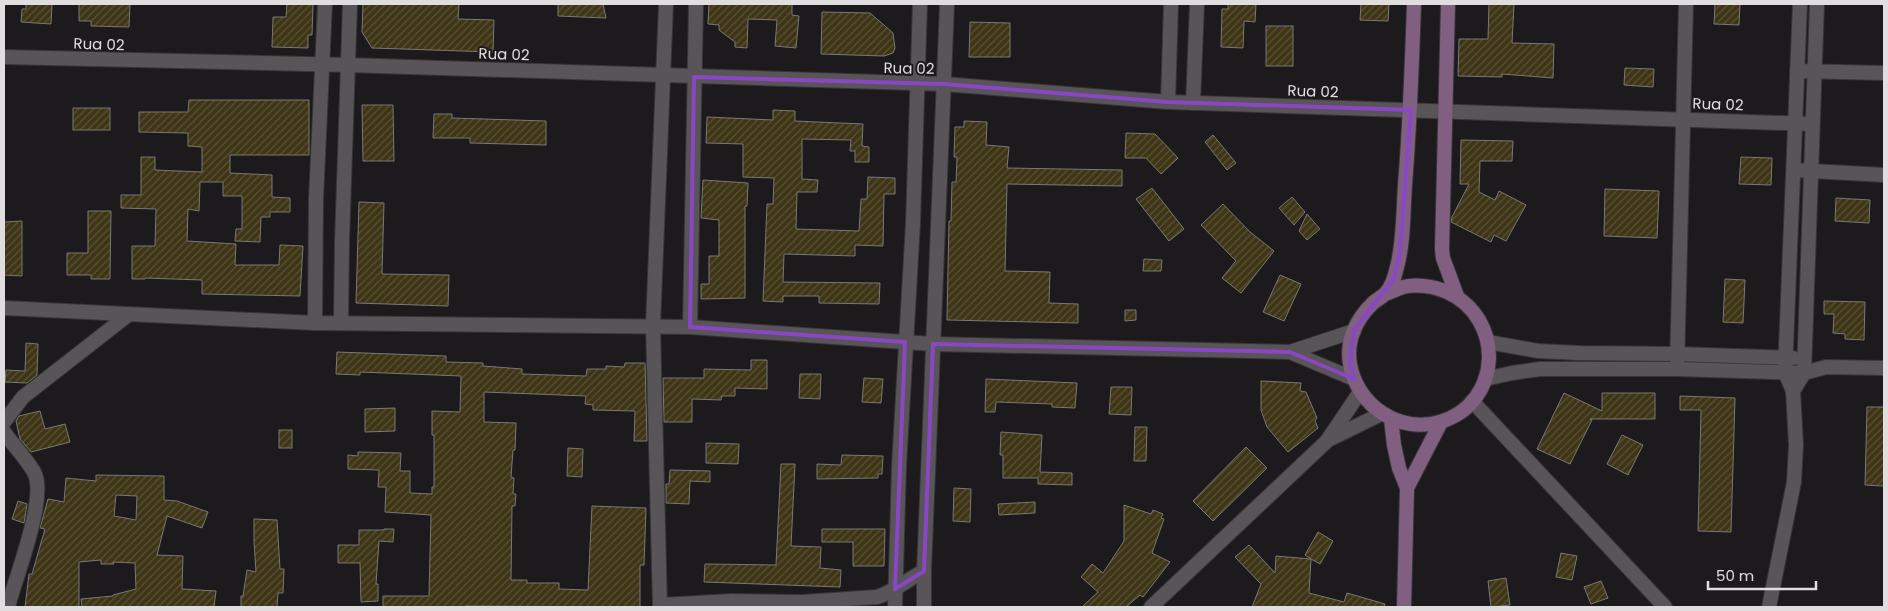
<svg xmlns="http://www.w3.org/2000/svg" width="1888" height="611" viewBox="0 0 1888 611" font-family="Poppins,sans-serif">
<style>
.building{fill:url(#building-hatch);stroke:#797873;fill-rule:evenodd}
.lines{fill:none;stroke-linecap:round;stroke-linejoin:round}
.minor-casing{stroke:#373537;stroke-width:16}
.tertiary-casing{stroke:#373537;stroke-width:16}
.secondary-casing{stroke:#373537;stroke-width:16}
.minor{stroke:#585458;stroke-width:14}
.tertiary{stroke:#585458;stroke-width:14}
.secondary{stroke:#805f80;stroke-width:14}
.marked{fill:none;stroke:#8a47c4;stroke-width:4;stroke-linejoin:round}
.labels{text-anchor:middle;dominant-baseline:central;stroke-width:4;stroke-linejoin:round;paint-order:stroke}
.street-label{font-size:15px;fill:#e0dddf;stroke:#1d1a1d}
</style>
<defs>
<pattern id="building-hatch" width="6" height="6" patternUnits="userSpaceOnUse" patternTransform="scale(1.25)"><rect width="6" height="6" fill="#3e3516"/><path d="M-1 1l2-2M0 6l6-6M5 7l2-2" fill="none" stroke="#5a5237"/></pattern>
</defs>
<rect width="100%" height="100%" fill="#1d1a1d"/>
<g class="building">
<path d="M26,4H52L51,24L21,22L22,9H26Z"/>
<path d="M79,4H130L129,27L91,26V21H79Z"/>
<path d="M287,4H313L312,35H308V48L272,47L273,17H286Z"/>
<path d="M363,4H459L458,19L494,20L493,52L372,48L362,32Z"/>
<path d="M558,4H603L606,18L558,16Z"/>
<path d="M709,4H792V15L799,16L796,48L775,46L777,20L748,19L747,48L735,47V42L719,30V25L708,24Z"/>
<path d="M1228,4H1256L1255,22L1244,21L1243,48L1221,47L1222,9H1228Z"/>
<path d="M1361,4H1389L1388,21L1360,20Z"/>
<path d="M1489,4H1514L1512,43L1554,44L1553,78L1502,74V77L1458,76L1459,39H1488Z"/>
<path d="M1715,4H1740L1739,25L1714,24Z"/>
<path d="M822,12L870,13L893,33L895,48L893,53L884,56L821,54Z"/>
<path d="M970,22L1010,23V57H969Z"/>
<rect x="1266" y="26" width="27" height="40"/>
<path d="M1625,68L1654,69L1653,87L1624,85Z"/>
<path d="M189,100H309V155H230V173L272,175V197L290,198V212H270V217H261L260,242L235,241L236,229H242V196H223V182H200L199,211L188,209L187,241L236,244L235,265H279L280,245L303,246L300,296L202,294V280L145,278V279H132V246H155L156,209L121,208V195H141V157H155V170L202,172V147L188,146V133L139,132V112H188Z"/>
<path d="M362,105H393L394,161H363Z"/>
<rect x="73" y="108" width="37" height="22"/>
<path d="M773,110L795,111V121L863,124L862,146L869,147V162H855V151H850L851,140L802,139V179L818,180L817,192H797L796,229L859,231L861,199H867L868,177L895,178V194H884L883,246L855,245V256L784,254L783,282L880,283L879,304L819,303V296H783V302L763,301L767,204H773L774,178L743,177V144L706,143L707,117L773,120Z"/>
<path d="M434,114H452V118L546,121V145L470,143V138H433Z"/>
<path d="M964,121L987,122L986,145L1009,147L1007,168L1122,170V186L1007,184L1005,271L1050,272L1049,303L1078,304V323L947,320L949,221H951L952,182H956L957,157H954L955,127H964Z"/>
<path d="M1126,133L1155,134L1178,158L1161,174L1146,158H1125Z"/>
<path d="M1213,135L1236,163L1227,170L1205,142Z"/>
<path d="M1461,140L1513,141L1512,161H1480L1479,192L1495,200L1499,191L1526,205L1506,241L1494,235L1491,242L1451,222L1452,217L1469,184H1460Z"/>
<path d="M1741,157L1772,158L1771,185L1739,184Z"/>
<path d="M703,180L748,183L747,206H745V298L701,299V284H709V256H719V220L701,218Z"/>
<path d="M1152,188L1184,229L1169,241L1136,199Z"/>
<path d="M1605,189L1659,191L1657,238L1604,236Z"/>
<path d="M1292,197L1305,212L1294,225L1279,208Z"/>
<path d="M1836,198L1870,200L1869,223L1835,221Z"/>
<path d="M359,202L384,203L382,274L449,275L448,306L356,303Z"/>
<path d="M1223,204L1250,232L1274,251L1241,293L1222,278L1236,261L1201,225Z"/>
<path d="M88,211H111L110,279H91V275H67V253H88Z"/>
<path d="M1307,214L1320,229L1307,240L1299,231Z"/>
<path d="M22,221V276L4,275V222Z"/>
<path d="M1144,259L1162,260L1161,271H1143Z"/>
<path d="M1280,275L1301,284L1284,321L1263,312Z"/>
<path d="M1725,279L1745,280L1743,323L1723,322Z"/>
<path d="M1824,301L1865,302L1864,340L1845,339V334L1833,333L1834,314H1824Z"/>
<path d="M1125,310H1136V320L1125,321Z"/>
<path d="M26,343L38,344L37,375L27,383L5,382L6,370L25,371Z"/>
<path d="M337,352L446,356V362L483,363V366L522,369V374L586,376L587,369H606V366L624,367L625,363H645L647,441H634L635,411L593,410V405L585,404L586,396L484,392V422L516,423L515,450H513L511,477L514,478L513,494H516L515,506H512L511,580H527V583H559V589L588,590L592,506L646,508L644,565H640V607L465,606V607H383V596H429L431,515L385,512L386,487H378L379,470L348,469V455L358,456V452L401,453L400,471H410V493L432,494V487H434V435H432V411L460,412L461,376L360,372V375L336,374Z"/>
<path d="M751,360H767V389L735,388V396H722L721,400L692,399V422H664L663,378H704V369L751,370Z"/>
<path d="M800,374H821L820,399L799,398Z"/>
<path d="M864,378L883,379L881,403L862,402Z"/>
<path d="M986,379L1077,383L1075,408L1052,407V404L996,402L995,412H985Z"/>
<path d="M1261,381L1301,383L1300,391L1306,392L1317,418L1315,421L1318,428L1288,452L1267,427L1261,410Z"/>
<path d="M1111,387H1132L1131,415L1109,414Z"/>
<path d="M1564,393L1602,411V393H1655V419H1590L1592,420L1570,464L1537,449Z"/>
<path d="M1680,396L1735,398L1731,532L1698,531L1701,410H1680Z"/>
<path d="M1867,407H1884V486L1865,485Z"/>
<path d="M395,408V431L365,432V409Z"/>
<path d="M40,411L45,429L65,424L70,442L31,452L20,439L16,421L19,416Z"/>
<path d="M1135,427H1147L1146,461H1134Z"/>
<rect x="279" y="430" width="13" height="18"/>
<path d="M1001,432L1042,435L1040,472L1072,473V485L1038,484V478H1003V455H1000Z"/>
<path d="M1622,435L1643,445L1628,475L1607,464Z"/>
<path d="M706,443L739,444L738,464L706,463Z"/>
<path d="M1246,447L1267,468L1213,521L1193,501Z"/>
<path d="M568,448L583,449L582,477L567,476Z"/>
<path d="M842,455L883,456L882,474H878V478L817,479V464L841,465Z"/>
<path d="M781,464H795L791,546L821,547L820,568L841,570L840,587L704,582L705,564L776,565Z"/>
<path d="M670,470L710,471V482L690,481L689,504L666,503V484H669Z"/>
<path d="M96,475L164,476V500L177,501L208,512L202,528L167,516L157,555L183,556L182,589L216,591L214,607H82L81,599L113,596V595L136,589L135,563L113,562L114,564H101V560L79,562V607H25L29,574H32L45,529L40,528L48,499L64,502L66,478L96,481ZM116,495L137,496L136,520L114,516Z"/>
<path d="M954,488L971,489L970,522L953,521Z"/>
<path d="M18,501L27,504L24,523L12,519Z"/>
<path d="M1035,502V513L999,515L998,504Z"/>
<path d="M1124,505L1151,514L1153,510L1163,514L1161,518L1164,519L1152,553L1170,562L1143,597L1140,595L1126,607H1082L1098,592L1081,577L1092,564L1103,573L1124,541Z"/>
<path d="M254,519L277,520L280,569H284L283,593H278L277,607H241V596H243L247,570L256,572L254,541Z"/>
<path d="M384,529H394L393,542L379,541L376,584H378V601L361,602L360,563H338V545H359V530H383Z"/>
<path d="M822,529H885L884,566H853V542H822Z"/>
<path d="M1318,532L1333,541L1320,564L1311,559L1309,593L1344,602L1347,593L1385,604L1384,607H1252L1261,584L1235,557L1249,545L1275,573L1276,556L1311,559L1305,555Z"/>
<path d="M1561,553L1577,556L1572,580L1556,577Z"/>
<path d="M1506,578L1510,605L1491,607L1488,581Z"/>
<path d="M1601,581L1608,598L1591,604L1584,587Z"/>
</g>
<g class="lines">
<g class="minor-casing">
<g id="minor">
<path d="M4,57L348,65L944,84L1168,102L1812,124"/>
<path d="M1797,71L1884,73"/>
<path d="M1168,102L1171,4"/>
<path d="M1193,103L1197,4"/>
<path d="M1794,170L1884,175"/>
<path d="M315,323L316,199L325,4"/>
<path d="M341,323L342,242L350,4"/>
<path d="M690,327L696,4"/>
<path d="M1677,369L1686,4"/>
<path d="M1793,391L1804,373L1826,367L1884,368"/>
<path d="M1472,401L1665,607"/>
<path d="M4,422L23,397L128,315"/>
<path d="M4,432C13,445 26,458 34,472C48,497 15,578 8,607"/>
<path d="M1328,440L1381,414"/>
<path d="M661,605L731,601L802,602L877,597C894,592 908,579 924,571"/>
<path d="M660,607L653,326L666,4"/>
<path d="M895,607L899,466L913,223L920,4"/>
<path d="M924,607V571L947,4"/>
<path d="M1151,607L1327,441L1360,392"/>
<path d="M1769,607L1794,482L1796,445L1793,391L1785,372"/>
</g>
</g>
<g class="tertiary-casing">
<g id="tertiary">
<path d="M4,308L315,323L690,327L933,344L1290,352L1354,331"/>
<path d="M1488,342L1538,351L1580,353L1678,354L1793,358"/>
<path d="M1290,352L1354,379"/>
<path d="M1785,372L1800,4"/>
<path d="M1485,379L1512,373L1540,369H1677L1804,373L1817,4"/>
</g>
</g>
<g class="secondary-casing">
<g id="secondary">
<path d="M1448,4L1442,249L1443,258L1457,296"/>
<path d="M1385,294C1391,292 1397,289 1403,287C1417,284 1434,286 1447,292C1505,318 1503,403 1440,422C1400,434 1357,406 1350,364C1346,341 1356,319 1373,303C1376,300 1381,298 1385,294C1391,288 1395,276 1397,267C1404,241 1403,212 1405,185C1410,124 1412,64 1414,4"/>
<path d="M1391,419L1394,445L1399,468L1407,488L1404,607"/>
<path d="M1407,488L1441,422"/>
</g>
</g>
<use href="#minor" class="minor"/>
<use href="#tertiary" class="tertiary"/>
<use href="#secondary" class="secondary"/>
</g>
<path class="marked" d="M694,77L944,84L1168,102L1411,110L1400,252L1394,278L1354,331L1350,363L1354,379L1290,352L933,344L924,571L895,589L905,342L690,327Z"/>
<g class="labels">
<g class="street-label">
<text transform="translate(99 44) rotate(2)">Rua 02</text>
<text transform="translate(504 54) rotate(2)">Rua 02</text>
<text transform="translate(909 68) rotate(1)">Rua 02</text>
<text transform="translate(1313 91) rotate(2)">Rua 02</text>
<text transform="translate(1718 104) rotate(2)">Rua 02</text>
</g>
</g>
<rect width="1888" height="611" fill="none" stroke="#e0dddf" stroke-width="10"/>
<path d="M1708 581v8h108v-8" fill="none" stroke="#e0dddf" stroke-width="2.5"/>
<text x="1716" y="581" font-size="15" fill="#e0dddf" stroke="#1d1a1d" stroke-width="4" paint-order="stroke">50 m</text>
</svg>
